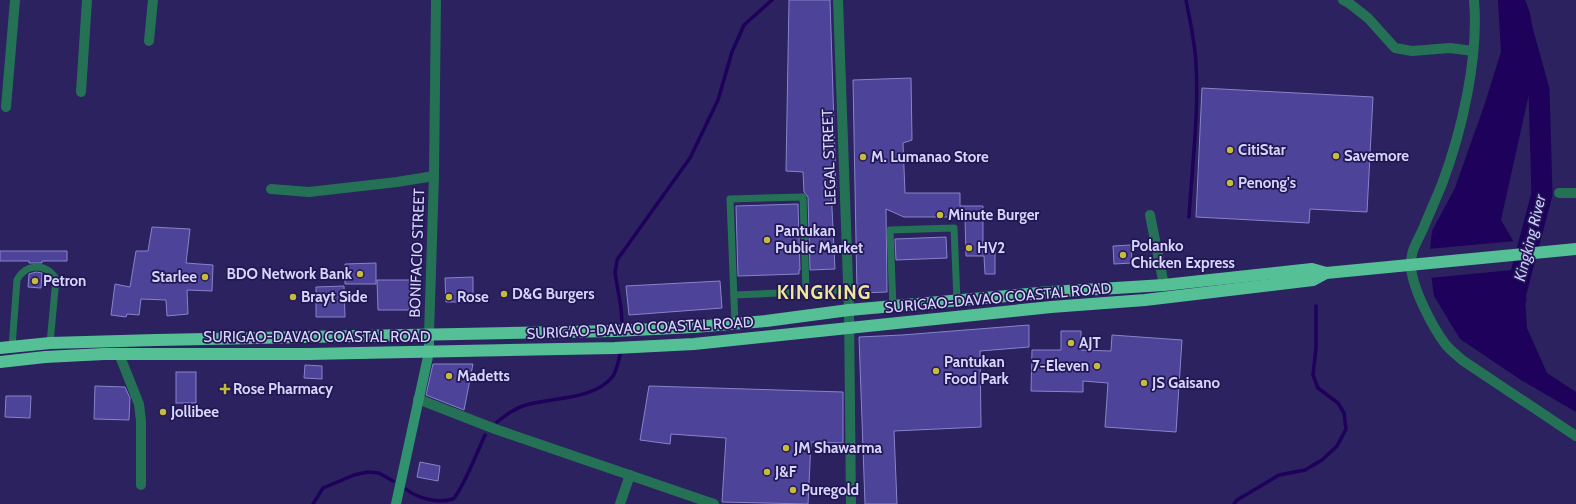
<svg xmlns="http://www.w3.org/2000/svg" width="1576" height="504" viewBox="0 0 1576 504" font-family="Cabin,sans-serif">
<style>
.water{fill:#1e015a}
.pier{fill:#2b225f}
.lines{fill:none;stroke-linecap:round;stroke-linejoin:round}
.stream{stroke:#1e015a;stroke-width:3.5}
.river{stroke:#1e015a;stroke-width:21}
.building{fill:#4d4399;stroke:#8784cb}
.path{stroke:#635d92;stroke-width:2;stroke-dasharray:2 3;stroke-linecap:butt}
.lane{stroke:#247155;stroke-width:7}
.street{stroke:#247155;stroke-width:10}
.secondary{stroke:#30926e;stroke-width:10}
.highway{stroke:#55c096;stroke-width:12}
.poi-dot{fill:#c6bc3c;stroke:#221753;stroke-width:1.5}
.labels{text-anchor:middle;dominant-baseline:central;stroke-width:3.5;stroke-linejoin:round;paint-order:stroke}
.poi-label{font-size:15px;font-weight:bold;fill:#d6d6fc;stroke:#221753;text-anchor:start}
.street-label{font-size:15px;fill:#d6d6fc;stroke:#221753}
.water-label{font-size:16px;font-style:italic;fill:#ccccfc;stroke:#221753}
.district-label{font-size:19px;font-weight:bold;letter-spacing:1px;fill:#ede798;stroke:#221753}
</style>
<rect width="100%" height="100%" fill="#2b225f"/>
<path class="water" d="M1498,0H1525L1530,13L1537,58L1501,220L1519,251L1524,282L1527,328L1547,373L1576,392V412L1521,380L1460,339L1434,296L1429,260L1432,231L1455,188L1484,106L1501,52Z"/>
<path class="pier" d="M1515,241L1521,250L1523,269L1429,278L1427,260L1428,249Z"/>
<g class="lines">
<g class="stream">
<path d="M1186,0C1190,21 1195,42 1196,64C1199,114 1192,166 1189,217"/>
<path d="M622,322L621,308L615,273L617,260L690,158L718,100L732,52L744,25L772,0"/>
<path d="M497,422C506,415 515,408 526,405C553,397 595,400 613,376C617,370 618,362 620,355"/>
<path d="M406,489C417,498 438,504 453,499C462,491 479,448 485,435"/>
<path d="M313,504L323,488L354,475L368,472L379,473L393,481"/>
<path d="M1234,504L1237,500L1279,475L1305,470L1322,460L1337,446L1346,429L1344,413L1338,403L1318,388L1313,375L1316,348V306"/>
</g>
<path class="river" d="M1514,0L1539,90L1542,194L1515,296L1516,299"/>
</g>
<g class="building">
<path d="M789,0H830L836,188H831L835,269L810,270L808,197L804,192L803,172L786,171Z"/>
<path d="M911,78L912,140L903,143L905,193H960V206H983V245L995,244V274H985L984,256H966L965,217H904L886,209L887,292L857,293L853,80Z"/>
<path d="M1202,88L1373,97L1367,212L1310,209L1309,223L1196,217Z"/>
<path d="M798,204L800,270H799V274L738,276L736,206Z"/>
<path d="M152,227L190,229L186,263L213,265L212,291L187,290L188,314L167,316L166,300L141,299L139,315L127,314L126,317L111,315L115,284L130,287L136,251H148Z"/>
<path d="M946,237L947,258L896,260L895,239Z"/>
<path d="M1131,245L1132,263L1114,264L1113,246Z"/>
<path d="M0,251H67V261H42V263H29V261H0Z"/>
<path d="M376,263V284H345V264Z"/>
<path d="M36,272L42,273L41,288L28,287L29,274Z"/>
<path d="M473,277V302H446L445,278Z"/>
<path d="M377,280H411L412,310H378Z"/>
<path d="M720,281L722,308L629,315L626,286Z"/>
<path d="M344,286L345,317H316V287Z"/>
<path d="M1029,325V347L980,351L981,427L894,431L897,504H865L859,337L902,335Z"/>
<path d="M1061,331H1081V350L1111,351L1112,335L1182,340L1176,432L1105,427L1108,383L1083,381V392L1031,391L1032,350H1061Z"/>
<path d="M433,364H473L464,410L426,395Z"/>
<path d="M305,365L322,366V379L304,378Z"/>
<rect x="176" y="372" width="20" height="31"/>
<path d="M95,386L125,387L130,398L129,420L94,419Z"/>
<path d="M649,386L843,392V443L811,442L808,504L722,502L726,438L671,434L670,444L640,440Z"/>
<path d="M6,396H31L30,418L5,417Z"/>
<path d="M420,462L440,466L438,481L417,477Z"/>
</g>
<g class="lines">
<path class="path" d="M813,233L835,232"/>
<g class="lane">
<path d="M734,295L848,290"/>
<path d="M893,307L890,230L954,228L957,301"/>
<path d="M735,324L730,199L803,197L806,291"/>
<path d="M12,347L17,280C26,263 46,263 56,279L50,343"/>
</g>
<g class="street">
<path d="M838,0L849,310L851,504"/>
<path d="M1343,0L1349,3L1368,18L1395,48L1412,51L1450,48L1473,51"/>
<path d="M1474,0C1479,57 1462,131 1442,184C1436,199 1429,214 1423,229C1418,240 1411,250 1411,263C1410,285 1433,328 1446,345C1451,351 1457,355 1462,360L1576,436"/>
<path d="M149,41L153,0"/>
<path d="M81,92L87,0"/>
<path d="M6,107L15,0"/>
<path d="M271,189L309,192L397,182L434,176"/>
<path d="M1559,193H1576"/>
<path d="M1150,215L1164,285"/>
<path d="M429,335L434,176L436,0"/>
<path d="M119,354L139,404L141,421V485"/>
<path d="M418,399L495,429L714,504"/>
<path d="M620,504L630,475"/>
</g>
<path class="secondary" d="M396,504L429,352V335"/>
<g class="highway">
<path d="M0,348L50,343L156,340L615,331L694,327L766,321L849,310L1051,292L1164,285L1312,269L1326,273"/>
<path d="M0,362L45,357L104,354H309L615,348L694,344L1051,307L1145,300L1313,280L1326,273L1576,249"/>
</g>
</g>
<g class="poi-dot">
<circle cx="1230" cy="150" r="4"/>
<circle cx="1336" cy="156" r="4"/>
<circle cx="863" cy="157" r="4"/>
<circle cx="1230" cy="183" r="4"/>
<circle cx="940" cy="215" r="4"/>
<circle cx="767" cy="240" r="4"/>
<circle cx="969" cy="248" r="4"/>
<circle cx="1123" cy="255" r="4"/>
<circle cx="360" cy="274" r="4"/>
<circle cx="205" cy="277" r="4"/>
<circle cx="35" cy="281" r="4"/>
<circle cx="504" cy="294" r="4"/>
<circle cx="293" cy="297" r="4"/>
<circle cx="449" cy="297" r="4"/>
<circle cx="1071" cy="343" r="4"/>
<circle cx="1097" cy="366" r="4"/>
<circle cx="936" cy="371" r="4"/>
<circle cx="449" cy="376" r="4"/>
<circle cx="1144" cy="383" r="4"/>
<path d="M223 383h4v4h4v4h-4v4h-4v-4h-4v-4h4z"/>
<circle cx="163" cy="412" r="4"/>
<circle cx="786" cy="448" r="4"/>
<circle cx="767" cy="472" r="4"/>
<circle cx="793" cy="490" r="4"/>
</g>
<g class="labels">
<g class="poi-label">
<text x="1238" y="150">CitiStar</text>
<text x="1344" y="156">Savemore</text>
<text x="871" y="157">M. Lumanao Store</text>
<text x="1238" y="183">Penong's</text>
<text x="948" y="215">Minute Burger</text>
<text x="775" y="231">Pantukan<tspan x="775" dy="17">Public Market</tspan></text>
<text x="1131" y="246">Polanko<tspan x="1131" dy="17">Chicken Express</tspan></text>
<text x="977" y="248">HV2</text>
<text x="352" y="274" text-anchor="end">BDO Network Bank</text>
<text x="197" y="277" text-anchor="end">Starlee</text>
<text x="43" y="281">Petron</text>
<text x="512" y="294">D&amp;G Burgers</text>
<text x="301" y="297">Brayt Side</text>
<text x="457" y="297">Rose</text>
<text x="1079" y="343">AJT</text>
<text x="944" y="362">Pantukan<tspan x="944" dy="17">Food Park</tspan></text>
<text x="1089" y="366" text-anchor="end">7-Eleven</text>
<text x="457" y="376">Madetts</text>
<text x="1152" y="383">JS Gaisano</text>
<text x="233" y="389">Rose Pharmacy</text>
<text x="171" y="412">Jollibee</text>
<text x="794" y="448">JM Shawarma</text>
<text x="775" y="472">J&amp;F</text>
<text x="801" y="490">Puregold</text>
</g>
<g class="street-label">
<text transform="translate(829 157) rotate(-92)">LEGAL STREET</text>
<text transform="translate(417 253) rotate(-88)">BONIFACIO STREET</text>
<text transform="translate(998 298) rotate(-5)">SURIGAO-DAVAO COASTAL ROAD</text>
<text transform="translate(640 328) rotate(-3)">SURIGAO-DAVAO COASTAL ROAD</text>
<text x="317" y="337">SURIGAO-DAVAO COASTAL ROAD</text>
</g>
<g class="water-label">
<text transform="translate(1530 238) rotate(-76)">Kingking River</text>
</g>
<g class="district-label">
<text x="824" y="292">KINGKING</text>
</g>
</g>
</svg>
